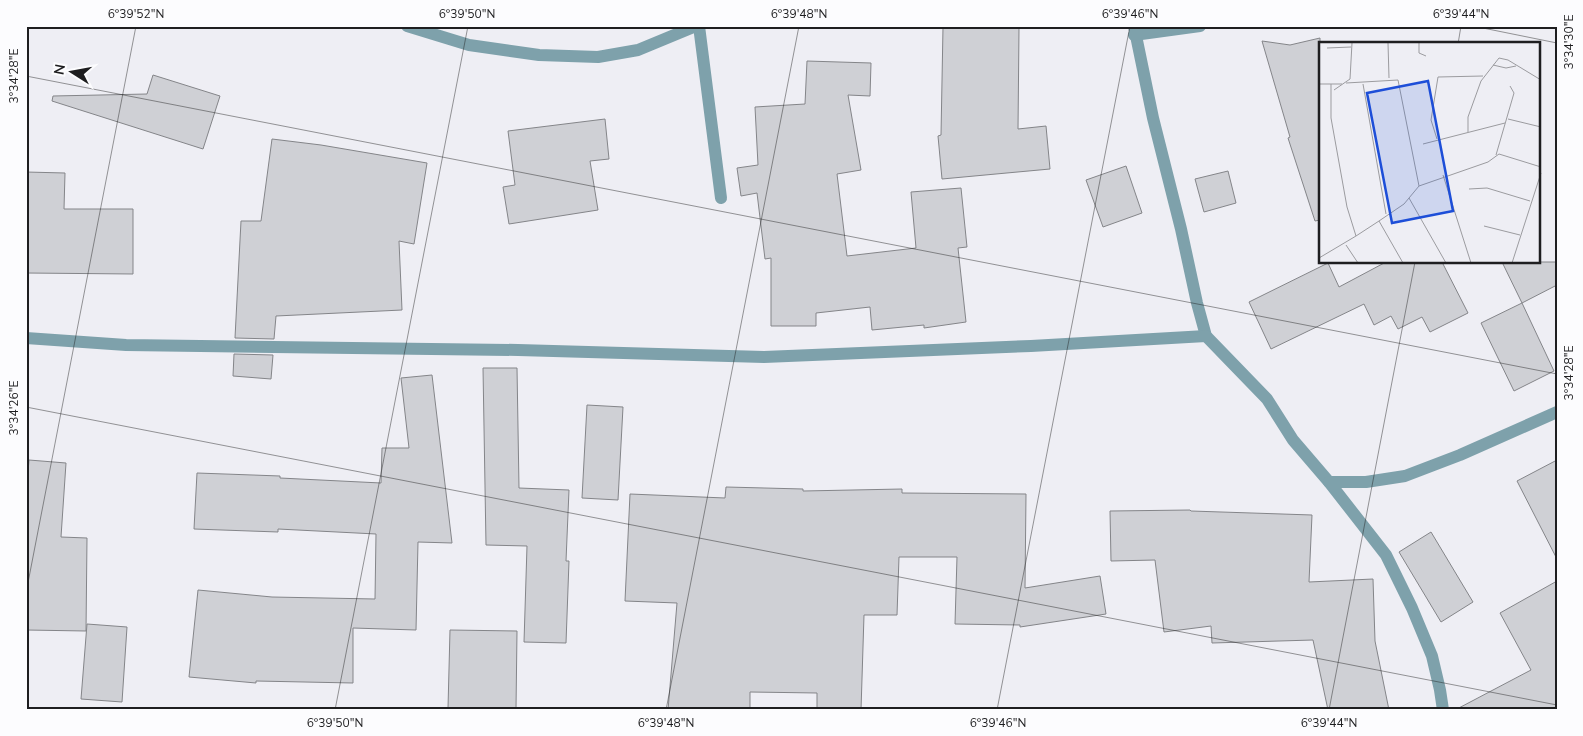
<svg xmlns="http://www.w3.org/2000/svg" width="1583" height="736" viewBox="0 0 1583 736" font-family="'Nunito Sans',sans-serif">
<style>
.building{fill:#cfd0d5;stroke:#848589}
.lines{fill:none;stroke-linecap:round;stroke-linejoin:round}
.street{stroke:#7ea1ab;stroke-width:12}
.ticks{fill:none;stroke:#1e1e20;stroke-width:1;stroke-opacity:0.45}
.inset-road{fill:none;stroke:#9b9b9f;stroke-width:1}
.view{fill:#1d4ed8;fill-opacity:0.15;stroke:#1d4ed8;stroke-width:2.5}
.inset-edge{fill:none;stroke:#1e1e20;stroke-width:2.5}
.neatline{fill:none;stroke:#1e1e20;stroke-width:2}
.ticks-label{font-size:12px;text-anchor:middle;fill:#1e1e20}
</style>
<rect width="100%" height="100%" fill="#eeeef4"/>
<g class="building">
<path d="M943,27L1019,28L1018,129L1046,126L1050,169L942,179L938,136L941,135Z"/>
<path d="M1320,38V220L1315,221L1288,138L1290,137L1262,41L1290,45Z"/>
<path d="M807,61L871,63L870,96L848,95L861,170L837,174L847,256L916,248L911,192L961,188L967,247L958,248L966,322L924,328V325L872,330L870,307L816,313V326H771V258L765,259L757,193L741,196L737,168L758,165L755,107L805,104Z"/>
<path d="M153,75L220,96L203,149L52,101L53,96L147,94Z"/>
<path d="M605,119L609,159L590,161L598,210L509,224L503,187L515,185L508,131Z"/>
<path d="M272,139L321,145L427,163L414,244L399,241L402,310L276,316L274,339L235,338L241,221H261Z"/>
<path d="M1126,166L1142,213L1103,227L1086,180Z"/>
<path d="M1228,171L1236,203L1204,212L1195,179Z"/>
<path d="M26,172L65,173L64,209H133V274L26,273Z"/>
<path d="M1386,262H1442L1468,313L1430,332L1422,317L1398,329L1391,316L1374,325L1364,304L1271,349L1249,302L1328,263L1339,287Z"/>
<path d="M1502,262H1557V285L1522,303Z"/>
<path d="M1522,303L1554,371L1514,391L1481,323Z"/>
<path d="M234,354L273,355L271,379L233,376Z"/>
<path d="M483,368H517L519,488L569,490L566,561H569L566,643L524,642L527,546L486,545Z"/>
<path d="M432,375L452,543L418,542L416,630L353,628V683L256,681V683L189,677L198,590L272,597L375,599L376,534L278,529V532L194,529L197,473L280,476V478L381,483L382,448H409L401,378Z"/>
<path d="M587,405L623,407L618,500L582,498Z"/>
<path d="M29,460L66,463L61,537L87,538L86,631L26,630V496Z"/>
<path d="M1557,460V559L1517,481Z"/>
<path d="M726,487L803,489V491L902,489V493L1026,494L1025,588L1100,576L1106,614L1020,627V625L955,624L957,557H899L897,615H864L861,710H817V693L750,692V710H668L677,603L625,601L630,494L725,498Z"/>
<path d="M1190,510L1191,511L1312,515L1309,582L1373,579L1375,641L1389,710H1328L1313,640L1212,643L1211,626L1164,632L1155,560L1111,561L1110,511Z"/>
<path d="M1431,532L1473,602L1441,622L1399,552Z"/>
<path d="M1557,581V710H1455L1531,670L1500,613Z"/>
<path d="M87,624L127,627L122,702L81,699Z"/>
<path d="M450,630L517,631L516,709L448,708Z"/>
</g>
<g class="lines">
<g class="street">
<path d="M407,26L469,45L539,55L598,57L638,50L696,26"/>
<path d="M699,26L721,198"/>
<path d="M1134,26L1153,118L1181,229L1197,303L1206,336L1267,399L1293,440L1329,482L1386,555L1412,608L1432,656L1440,690L1443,710"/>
<path d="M1134,35L1200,26"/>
<path d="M26,338L126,345L518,350L764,357L1031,346L1206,336"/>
<path d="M1329,482H1366L1405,476L1460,455L1557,412"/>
</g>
</g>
<path class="ticks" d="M1473,26L1557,43M1458,44L1461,26M26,76L1557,374M26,407L1557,705M26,593L136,26M335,710L468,26M666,710L799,26M997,710L1130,26M1329,710L1415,262"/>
<g transform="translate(1319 42)">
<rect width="221" height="221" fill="#eeeef4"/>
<path class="inset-road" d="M69,1L70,36M100,1V11L107,14M8,6L32,5M174,23L187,26L197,24M27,41L79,38L100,144M0,42H23M44,42L67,172M15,48L31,37L33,1M189,77L222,85M149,90V75L162,39L180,16L189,18L222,38M118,97L112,78L119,35L164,34M104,102L186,81M177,113L195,51L191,44M124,133L152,221M150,147L168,146L211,159M90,156L127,221M165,184L201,193M37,194L60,179M27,203L39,221M0,216L37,194L28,165L12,76V42M84,221L60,179L85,162L100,144L169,120L180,112L222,125M193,221L222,131"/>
<path class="view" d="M109,39L134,169L73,181L48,51Z"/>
<rect width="221" height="221" class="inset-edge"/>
</g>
<rect width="1583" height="736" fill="none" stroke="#fcfcfe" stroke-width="55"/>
<g transform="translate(72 72) rotate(281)" stroke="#fcfcfe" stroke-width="4" paint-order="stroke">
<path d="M0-4L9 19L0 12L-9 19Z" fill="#1e1e20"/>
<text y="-8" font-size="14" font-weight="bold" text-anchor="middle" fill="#1e1e20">N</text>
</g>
<rect x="28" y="28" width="1528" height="680" class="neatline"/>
<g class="ticks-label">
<text x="136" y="18">6°39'52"N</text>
<text x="467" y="18">6°39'50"N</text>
<text x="799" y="18">6°39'48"N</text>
<text x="1130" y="18">6°39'46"N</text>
<text x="1461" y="18">6°39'44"N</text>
<text transform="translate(1569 42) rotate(-90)" y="4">3°34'30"E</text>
<text transform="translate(14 76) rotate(-90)" y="4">3°34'28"E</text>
<text transform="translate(1569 373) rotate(-90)" y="4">3°34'28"E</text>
<text transform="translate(14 408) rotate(-90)" y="4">3°34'26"E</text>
<text x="335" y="727">6°39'50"N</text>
<text x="666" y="727">6°39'48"N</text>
<text x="998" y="727">6°39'46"N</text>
<text x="1329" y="727">6°39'44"N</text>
</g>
</svg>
